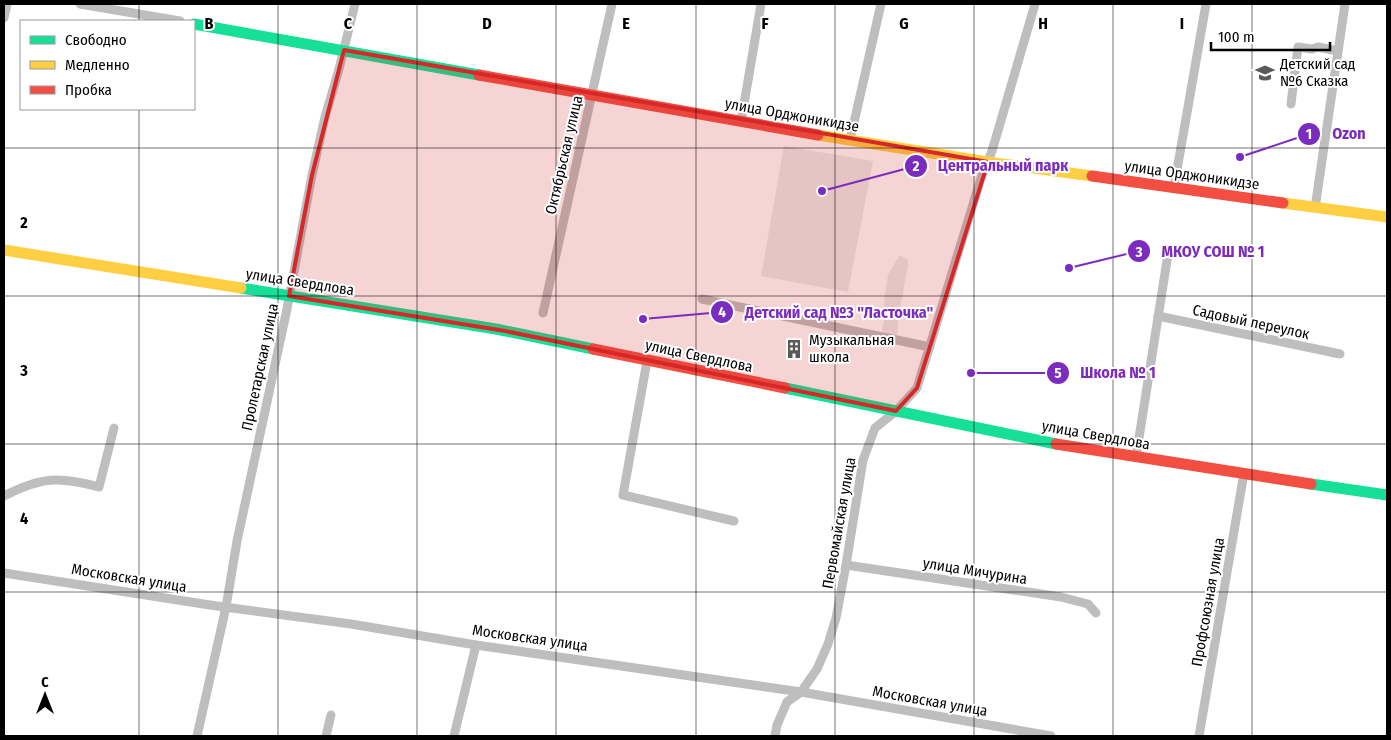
<svg xmlns="http://www.w3.org/2000/svg" width="1391" height="740" viewBox="0 0 1391 740" font-family="'Fira Sans Condensed',sans-serif">
<style>
.green{fill:#ececec}
.lines{fill:none;stroke-linecap:round;stroke-linejoin:round}
.street{stroke:#bebebe;stroke-width:9}
.fast{stroke:#16e098;stroke-width:11}
.slow{stroke:#ffcf43;stroke-width:11}
.jam{stroke:#f24e42;stroke-width:11}
.marked{fill:#d62828;fill-opacity:0.2;stroke:#d62828;stroke-width:4;stroke-linejoin:round}
.grid{fill:none;stroke:#000;stroke-width:1;stroke-opacity:0.55}
.labels{text-anchor:middle;dominant-baseline:central;stroke-width:4;stroke-linejoin:round;paint-order:stroke}
.poi-label{font-size:15px;fill:#000;stroke:#fff;text-anchor:start}
.street-label{font-size:15px;fill:#000;stroke:#fff}
.grid-label{font-size:16px;text-anchor:middle;font-weight:bold;fill:#000;stroke:#fff;stroke-width:4;stroke-linejoin:round;paint-order:stroke}
.leader{fill:none;stroke:#7b2cbf;stroke-width:2}
.callout-dot{fill:#7b2cbf;stroke:#fff;stroke-width:2}
.mark-label{font-size:15px;text-anchor:middle;font-weight:bold;fill:#fff}
.callout-label{font-size:16px;text-anchor:middle;font-weight:bold;fill:#7b2cbf;stroke:#fff;stroke-width:4;stroke-linejoin:round;paint-order:stroke}
</style>
<rect width="100%" height="100%" fill="#fff"/>
<g class="green">
<path d="M784,146L873,161L848,292L761,276Z"/>
<path d="M899,256H901L908,260V265L901,303L898,311V332L896,336L884,334L882,329L885,317L884,301L888,275Z"/>
</g>
<g class="lines">
<g class="street">
<path d="M80,4L180,21"/>
<path d="M4,18L7,4"/>
<path d="M1291,104L1298,47L1312,49L1318,47L1338,51"/>
<path d="M741,122L761,4"/>
<path d="M850,140L881,4"/>
<path d="M1174,187L1206,4"/>
<path d="M1315,208L1345,4"/>
<path d="M702,299L930,347"/>
<path d="M543,313L612,4"/>
<path d="M1158,316L1340,354"/>
<path d="M647,361L623,495L734,521"/>
<path d="M1136,457L1168,254"/>
<path d="M4,496C41,477 59,476 99,487L114,428"/>
<path d="M846,565L1061,597L1088,604L1096,613"/>
<path d="M4,573L210,605L351,624L476,645L801,692L1051,736"/>
<path d="M197,736L226,607L237,541L287,309L312,175L325,117L339,69L355,4"/>
<path d="M326,736L331,715"/>
<path d="M454,736L476,645"/>
<path d="M775,736L777,725L787,702L801,692L817,669L828,644L836,618L846,565L863,460L875,428L896,411L917,388L981,178L992,151L1035,4"/>
<path d="M1199,736L1244,473"/>
</g>
<g class="fast">
<path d="M194,24L479,75"/>
<path d="M241,288L496,329L593,349"/>
<path d="M785,388L1056,444"/>
<path d="M1311,484L1387,495"/>
</g>
<g class="slow">
<path d="M818,135L988,162L1092,176"/>
<path d="M1283,203L1387,217"/>
<path d="M4,250L241,288"/>
</g>
<g class="jam">
<path d="M479,75L818,135"/>
<path d="M1092,176L1283,203"/>
<path d="M593,349L785,388"/>
<path d="M1056,444L1311,484"/>
</g>
</g>
<path class="marked" d="M344,50L988,162L917,388L896,411L505,331L289,296L312,175Z"/>
<path class="grid" d="M139,4V21M278,4V736M417,4V736M556,4V736M696,4V736M835,4V736M974,4V736M1113,4V736M1252,4V736M139,109V736M4,148H1387M4,296H1387M4,444H1387M4,592H1387"/>
<defs>
<g id="school-bare" transform="scale(1.5)"><path d="M0-5L7-2L0 1L-7-2ZM-4 1L0 2.5L4 1V4Q0 6-4 4Z" fill="#595959" stroke="#fff" stroke-width="2.5" paint-order="stroke"/></g>
<g id="building-bare" transform="scale(1.5)"><path d="M-4-6H4V6H1V3H-1V6H-4ZM-2.5-4.3h1.7v1.8h-1.7ZM.8-4.3h1.7v1.8H.8ZM-2.5-1h1.7V.8h-1.7ZM.8-1h1.7V.8H.8Z" fill="#595959" stroke="#fff" stroke-width="2.5" paint-order="stroke"/></g>
</defs>
<g fill-rule="evenodd">
<use href="#school-bare" x="1265" y="73"/>
<use href="#building-bare" x="794" y="349"/>
</g>
<g class="labels">
<g class="poi-label">
<text x="1280" y="64">Детский сад<tspan x="1280" dy="17">№6 Сказка</tspan></text>
<text x="809" y="340">Музыкальная<tspan x="809" dy="17">школа</tspan></text>
</g>
<g class="street-label">
<text transform="translate(792 115) rotate(10)">улица Орджоникидзе</text>
<text transform="translate(564 155) rotate(-77)">Октябрьская улица</text>
<text transform="translate(1192 175) rotate(8)">улица Орджоникидзе</text>
<text transform="translate(300 282) rotate(9)">улица Свердлова</text>
<text transform="translate(1251 322) rotate(12)">Садовый переулок</text>
<text transform="translate(699 356) rotate(12)">улица Свердлова</text>
<text transform="translate(260 367) rotate(-78)">Пролетарская улица</text>
<text transform="translate(1096 435) rotate(10)">улица Свердлова</text>
<text transform="translate(839 523) rotate(-80)">Первомайская улица</text>
<text transform="translate(975 571) rotate(9)">улица Мичурина</text>
<text transform="translate(129 578) rotate(9)">Московская улица</text>
<text transform="translate(1208 602) rotate(-80)">Профсоюзная улица</text>
<text transform="translate(530 638) rotate(8)">Московская улица</text>
<text transform="translate(930 701) rotate(10)">Московская улица</text>
</g>
</g>
<g class="grid-label">
<text x="209" y="29">B</text>
<text x="348" y="29">C</text>
<text x="487" y="29">D</text>
<text x="626" y="29">E</text>
<text x="765" y="29">F</text>
<text x="904" y="29">G</text>
<text x="1043" y="29">H</text>
<text x="1182" y="29">I</text>
<text x="24" y="228">2</text>
<text x="24" y="376">3</text>
<text x="24" y="524">4</text>
</g>
<path class="leader" d="M1240 157L1309 134M822 191L916 166M1069 268L1139 251M643 319L722 312M971 373L1058 373"/>
<g class="callout-dot">
<circle cx="1240" cy="157" r="5"/>
<circle cx="822" cy="191" r="5"/>
<circle cx="1069" cy="268" r="5"/>
<circle cx="643" cy="319" r="5"/>
<circle cx="971" cy="373" r="5"/>
<circle cx="1309" cy="134" r="12"/>
<circle cx="916" cy="166" r="12"/>
<circle cx="1139" cy="251" r="12"/>
<circle cx="722" cy="312" r="12"/>
<circle cx="1058" cy="373" r="12"/>
</g>
<g class="mark-label">
<text x="1309" y="139">1</text>
<text x="916" y="171">2</text>
<text x="1139" y="257">3</text>
<text x="722" y="317">4</text>
<text x="1058" y="378">5</text>
</g>
<g class="callout-label">
<text x="1349" y="139">Ozon</text>
<text x="1003" y="171">Центральный парк</text>
<text x="1213" y="257">МКОУ СОШ № 1</text>
<text x="839" y="318">Детский сад №3 "Ласточка"</text>
<text x="1118" y="378">Школа № 1</text>
</g>
<rect width="1391" height="740" fill="none" stroke="#000000" stroke-width="10"/>
<rect x="20" y="20" width="175" height="90" fill="#ffffff" stroke="#999999"/>
<rect x="30" y="36" width="25" height="8" fill="#16e098" stroke="#999999"/>
<text x="65" y="45" font-size="15" fill="#000000">Свободно</text>
<rect x="30" y="61" width="25" height="8" fill="#ffcf43" stroke="#999999"/>
<text x="65" y="70" font-size="15" fill="#000000">Медленно</text>
<rect x="30" y="86" width="25" height="8" fill="#f24e42" stroke="#999999"/>
<text x="65" y="95" font-size="15" fill="#000000">Пробка</text>
<g transform="translate(45 695)" stroke="#ffffff" stroke-width="4" paint-order="stroke">
<path d="M0-4L9 19L0 12L-9 19Z" fill="#000000"/>
<text y="-8" font-size="14" font-weight="bold" text-anchor="middle" fill="#000000">С</text>
</g>
<path d="M1211 42v8h119v-8" fill="none" stroke="#000000" stroke-width="2.5"/>
<text x="1218" y="42" font-size="15" fill="#000000" stroke="#ffffff" stroke-width="4" paint-order="stroke">100 m</text>
</svg>
